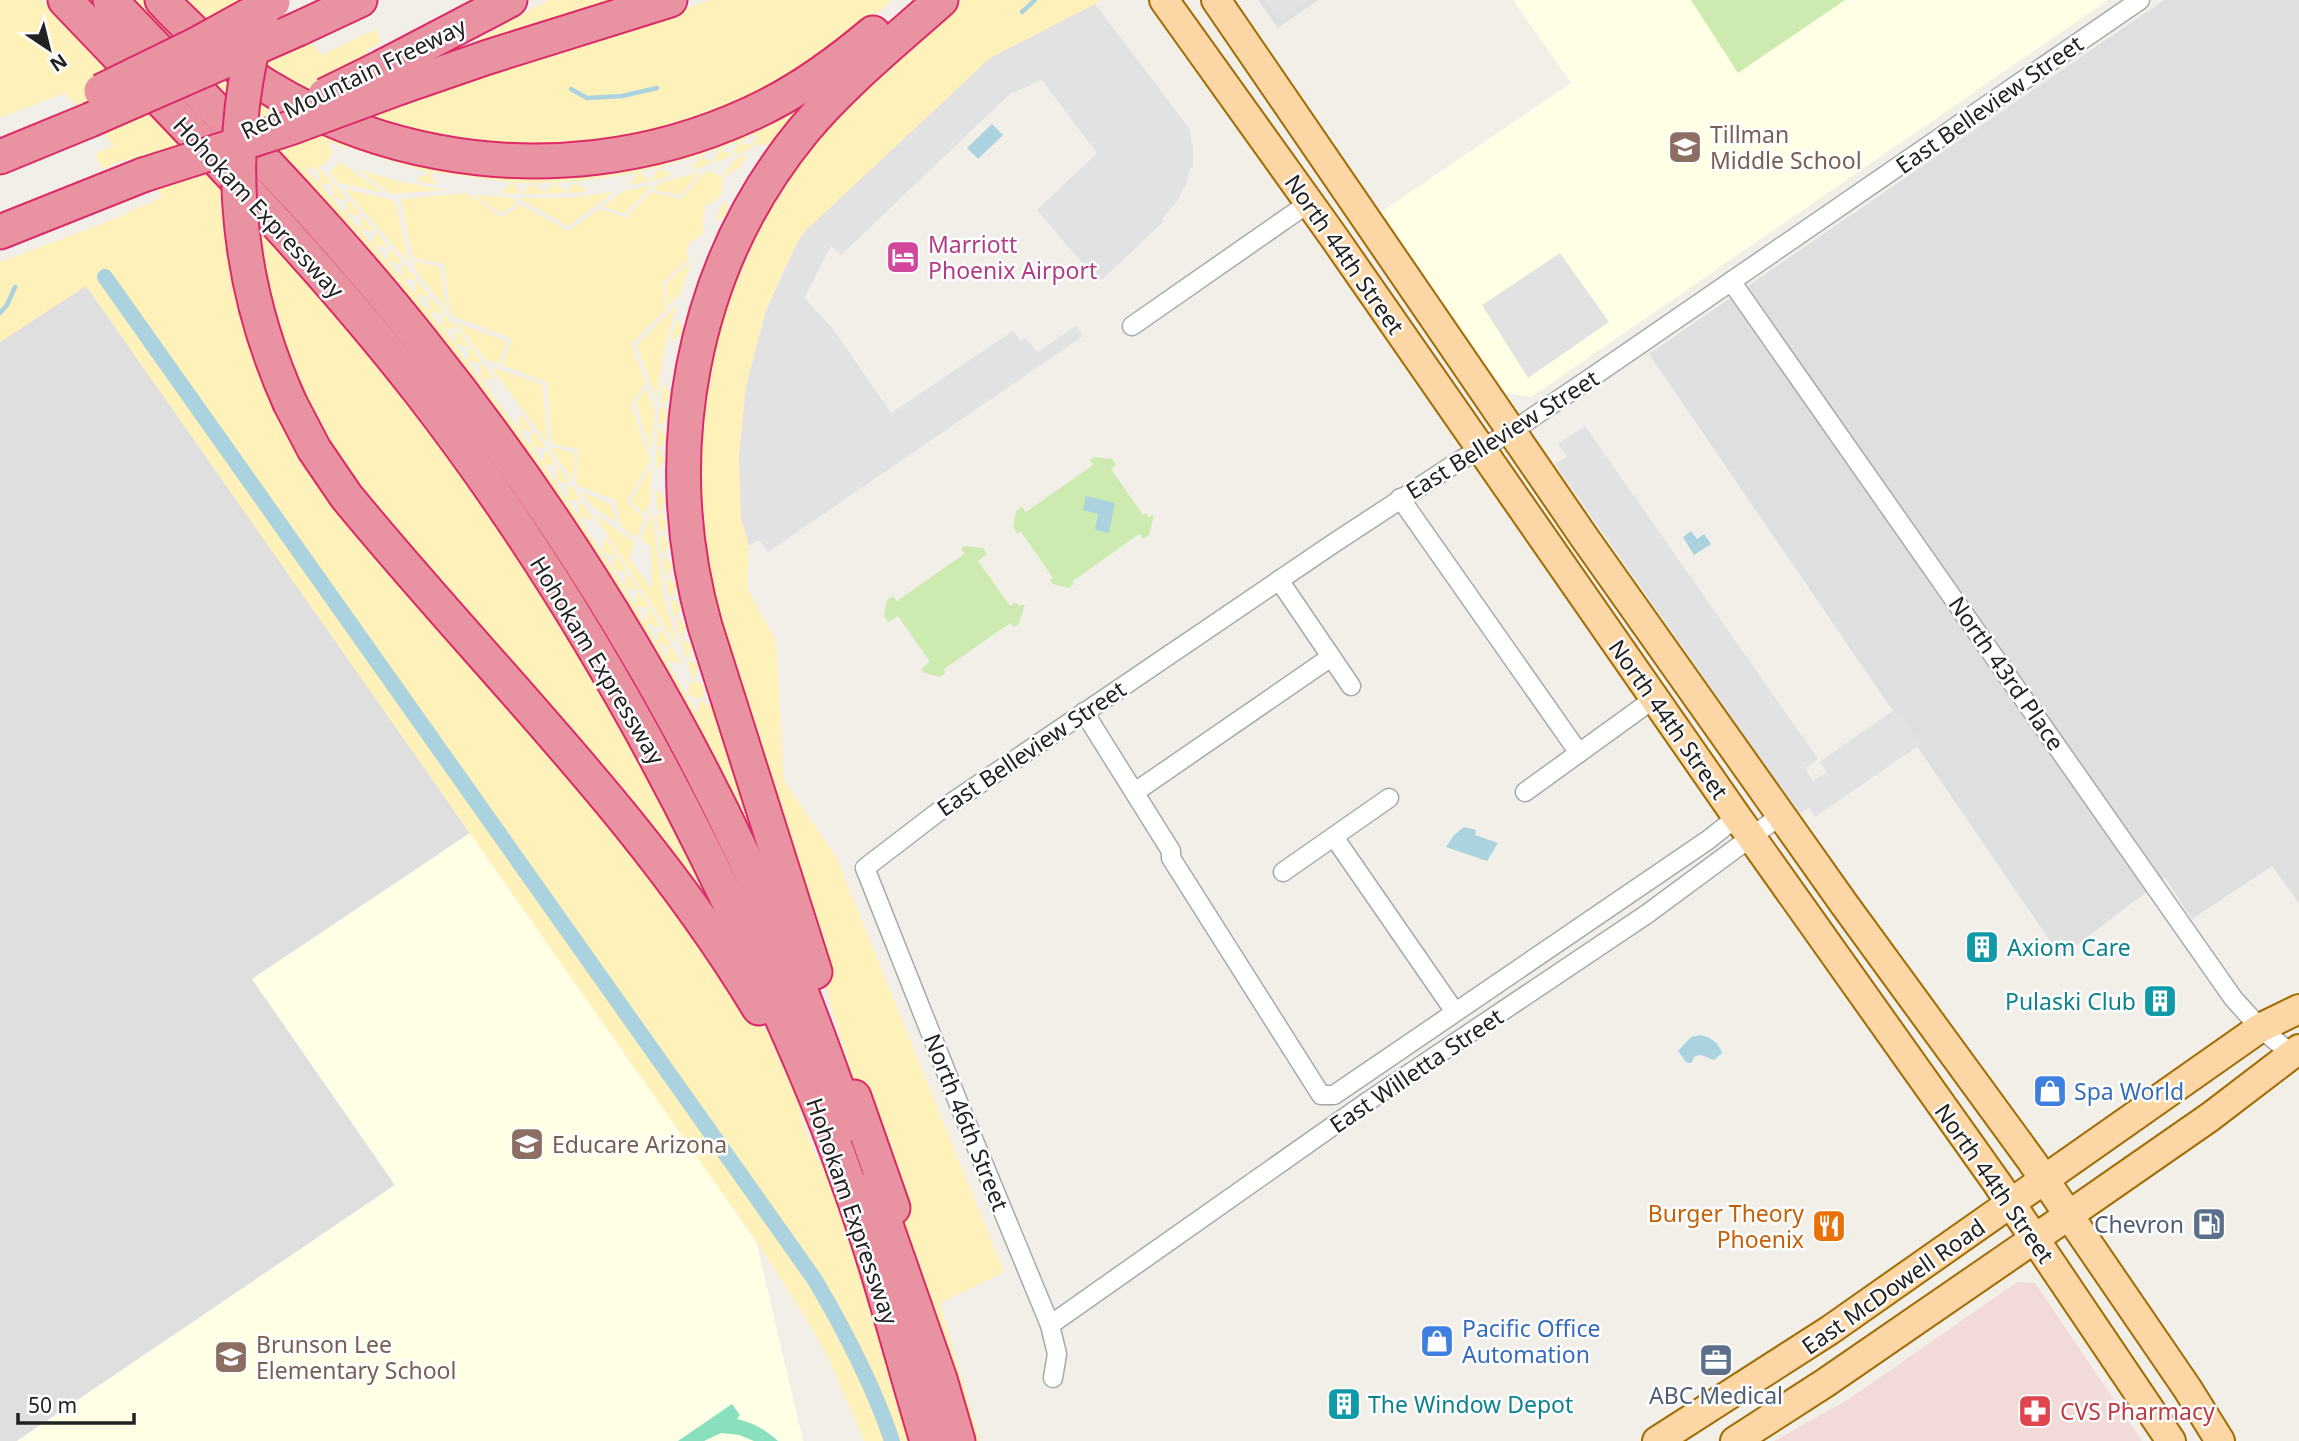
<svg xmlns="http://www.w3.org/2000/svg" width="2299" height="1441" viewBox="0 0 2299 1441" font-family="'Noto Sans',sans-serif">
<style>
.residential{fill:#e0dfdf}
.commercial{fill:#f2dad9}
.education{fill:#ffffe5}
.grass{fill:#cdebb0}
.sand{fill:#fff1ba;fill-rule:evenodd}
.pitch{fill:#88e0be}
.parking{fill:#e2e2e2}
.water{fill:#aad3df}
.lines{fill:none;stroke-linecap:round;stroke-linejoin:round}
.stream{stroke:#aad3df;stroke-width:4.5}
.canal{stroke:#aad3df;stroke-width:16}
.minor-casing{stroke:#a9a9a9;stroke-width:21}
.primary-casing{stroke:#a06b00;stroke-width:32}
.motorway-casing{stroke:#dc2a67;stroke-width:37}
.minor{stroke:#fff;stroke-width:18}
.primary{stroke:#fcd6a4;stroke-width:28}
.motorway{stroke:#e892a2;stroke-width:33}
.motorway-bridge-casing{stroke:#dc2a67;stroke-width:37;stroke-linecap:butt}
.motorway-bridge{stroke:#e892a2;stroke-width:33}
.labels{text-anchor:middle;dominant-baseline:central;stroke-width:5;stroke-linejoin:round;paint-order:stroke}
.street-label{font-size:23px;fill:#222;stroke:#fff}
.education-label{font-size:23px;fill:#785e54;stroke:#fff;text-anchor:start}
.hotel-label{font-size:23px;fill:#b23c85;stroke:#fff;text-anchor:start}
.culture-label{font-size:23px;fill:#0d838f;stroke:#fff;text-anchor:start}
.shop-label{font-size:23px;fill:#366cbe;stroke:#fff;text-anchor:start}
.food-label{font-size:23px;fill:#c56008;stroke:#fff;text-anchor:end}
.service-label{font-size:23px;fill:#4e5e75;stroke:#fff;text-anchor:end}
.health-label{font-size:23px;fill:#be3a42;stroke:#fff;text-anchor:start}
</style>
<rect width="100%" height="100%" fill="#f2efe9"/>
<g class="residential">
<path d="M1258,0H1318L1278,28Z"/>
<path d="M2164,0H2299V903L2272,866L2192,919L2165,878L2061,957L1649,354Z"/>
<path d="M86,285L470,833L252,979L395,1185L17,1441H0V342Z"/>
</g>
<path class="commercial" d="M2017,1282L2035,1283L2142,1441H1774L1849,1399Z"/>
<g class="education">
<path d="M1513,0H2108L1531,397L1506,393L1381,212L1571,83Z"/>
<path d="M470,833L756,1241L803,1441H17L395,1185L252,979Z"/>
</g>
<g class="grass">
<path d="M1691,0H1845L1738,73Z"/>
<path d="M1094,457L1112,459L1116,465L1111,469L1143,515L1146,513L1149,517L1154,515L1149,535L1143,539L1139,534L1073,581L1074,584L1069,588L1052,584L1050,580L1053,578L1021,532L1017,533L1013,527L1016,511L1022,507L1026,512L1093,465L1090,460Z"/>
<path d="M965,546L983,548L987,554L978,561L1010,606L1016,602L1019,606L1025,604L1019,624L1014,627L1010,623L944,669L945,673L940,677L924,673L921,669L930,662L898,616L888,622L884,616L887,600L893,596L897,601L964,554L961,548Z"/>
</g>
<g class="sand">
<path d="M0,0H42L170,131L305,276L418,409L511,544L607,697L711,894L698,898L279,407L577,776L727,969L770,1037L798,1101L804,1127L818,1161L823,1162L864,1283L911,1441H864L829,1359L809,1323L756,1241L86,286L0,342V262L99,225L163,197L128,158L103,169L95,154L114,145L64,93L0,118Z"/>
<path d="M134,0H146L159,16L228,82L293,118L468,172L800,103L807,111L759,175L673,479L755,816L745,820L655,652L602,564L539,471L379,260L323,198ZM756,134L757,137L753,143L755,147L761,144L769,146L771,143L774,145L730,214L728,212L727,204L724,202L716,218L719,220L726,215L729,217L704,273L685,332L682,331L680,323L676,322L671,339L675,340L681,334L684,335L673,394H669V390L662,385L660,403L663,404L668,397H672L670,415H667L664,407H660L658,425H662L667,419H670L669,436H665L662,429L658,428L656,446L660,447L665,440H668L667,458H664L660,451L656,450L655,468H659L664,461L667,462L668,499H664L660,492H656L657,510H661L664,502H668L669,520H665L661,513L657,514L659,532L663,531L666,524H669L671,542H667L663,535L659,536L661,554L665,553L668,546H671L673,563H670L665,557H662L665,575H668L671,567L674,566L677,583L670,581L669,578L665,579L669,596H673L675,588L678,587L682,604L679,605L673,599L670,600L674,617L678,616L677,613L682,608L687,624L684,625L679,619L675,620L680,637L683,636L685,628L688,627L694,644L690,645L689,642L681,641L686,658L690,657L691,649L695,648L700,665L696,666L695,662L687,661L692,679L696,677L697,670L701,668L706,685L703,686L697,681L689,684V692L687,694L697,699L703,697L704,690L707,689L713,705L705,704L704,701L699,702V709L696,712L667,661L670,660L672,663L675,661L677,664L681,662L671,646L668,649V657L666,658L658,644L661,642L667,647L671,644L662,629L657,636L659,639L655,641L647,625L649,624L656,628L660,626L651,610L647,612V620L644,622L636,607L639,605L645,610L649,607L640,592L636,594L637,602L634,604L625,589L628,587L635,591L638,589L628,574L625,576L627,579L624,581L626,584L623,586L613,571L616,569L623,573L627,571L617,556L614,558V566L612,568L602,554L605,552L612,556L616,554L606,538L603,541V549L600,551L579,518L582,516L584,519L587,517L589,520L593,518L582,503L579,505L580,513L578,515L567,500L570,498L572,501L575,499L577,502L581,500L571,485L567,487L568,495L565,497L555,483L559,481L566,484L569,482L559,467L556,470L557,478L553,480L544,465L552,464L554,467L557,465L546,450L543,452L545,455L542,462L532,448L534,446L537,449L545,447L535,432L531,435L532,443L529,445L519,431L522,429L529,432L532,430L522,415L518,418L520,426L517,428L481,379L483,377L486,380L494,378L483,364L480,366L481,374L479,377L468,363L471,360L474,363L482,362L471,347L468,349L469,358L466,360L456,346L458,344L466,347L469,345L458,330L455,333L456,341L454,343L443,329L451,328L453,330L456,328L445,314L442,316L443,324L440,326L430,313L432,311L440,314L443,311L431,297L428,300L430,308L427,310L416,296L418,294L421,297L429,295L418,281L415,283L416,291L414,293L403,280L405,278L413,281L416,278L404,264L401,267L403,275L401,277L389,263L392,261L399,265L402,262L391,248L387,256L389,259L386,261L375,247L378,245L385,248L388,246L376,232L373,235L375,237L373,240L375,243L373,245L361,231L364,229L371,232L374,230L363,216L360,219L362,221L359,229L347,215L350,213L357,216L361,214L349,200L346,203L347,211L345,213L333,200L336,197L344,200L346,198L335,184L332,187L334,195L331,197L320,184L327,183L330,185L333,183L321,169L318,172L320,180L317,182L306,170L309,167L316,170L330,158L333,151L328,145L329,142L427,172L426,175L418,177V181L435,185L433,177L430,176L431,172L510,182V186L503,189L502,193L520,194L521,190H517L514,183H531V186H527V190H524V194H542V190L535,186V183L553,182V186L546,190V194L564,193V189L556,186V182L575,181L574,185H570L571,189H567L568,193L586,192L585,188L577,185L578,181L636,173L637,176L631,181L632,185L649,181L648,178L641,175L640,172L658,167V172L654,173L655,176L652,177L653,181L670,176L669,172L661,170L660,167L698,156L699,160L693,166L695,169L711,164L710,160L702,159L701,155L718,149L719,153L713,159L715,163L731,156L730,153L722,151L721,148L737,142L738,145L733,151L735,155L752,148L750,144H742L741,141Z"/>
<path d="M184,0H272L322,55L376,29L381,43L366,50L410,96L666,16L710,0H892L834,49L758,97L665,134L545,150L446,139L363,120L282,82Z"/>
<path d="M548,0H636L474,48L480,38Z"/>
<path d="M962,0H1100L784,268L766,311L746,386L749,546L747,588L776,641L784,781L836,857L1004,1272L940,1303L980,1441H971L924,1285L853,1078L708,597L694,423L732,273L771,198L824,130L872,81Z"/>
<path d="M748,153L740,167L723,177L721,196L704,207L703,233L687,245L688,260L662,283L666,309L631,344L646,383L631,404L650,461L627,501L644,519L637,538L621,527L615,500L576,485L578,449L552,444L547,382L502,365L512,339L451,315L444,264L413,258L401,199L466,193L501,217L521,205L568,231L600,209L625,218L651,192L681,199L706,171L722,176L734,160Z"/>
<path d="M339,162L385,193L339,183L330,173Z"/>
<path d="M359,170L401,182L445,190L391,194Z"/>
<path d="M701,172L680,195L654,190L659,183Z"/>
<path d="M652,185L624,214L602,206L624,191Z"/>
<path d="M344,189L395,201L409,263Z"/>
<path d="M614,192L568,226L518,198H566Z"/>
<path d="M473,195L509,197L518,203L500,213Z"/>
<path d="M413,261L440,267L447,310L416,271Z"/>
<path d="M692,261L680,294L668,306L665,284Z"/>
<path d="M677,304L665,347L656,399L637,345Z"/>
<path d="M455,322L507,342L498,364L485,359Z"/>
<path d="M491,367L542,384L548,444Z"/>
<path d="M646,388L655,409L651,453L636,403Z"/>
<path d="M552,447L575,453L573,481L552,451Z"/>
<path d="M651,466V499L645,515L631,501Z"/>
<path d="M580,491L611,504L616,523L591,505Z"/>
<path d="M652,511L664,599L678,647L594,514L635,542L629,558L652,590L651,547L641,539Z"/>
</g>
<path class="pitch" d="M732,1404L740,1415L737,1419C753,1423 765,1429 778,1441H754L739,1435L721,1433L704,1441H678Z"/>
<g class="parking">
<path d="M1265,0H1310L1279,21Z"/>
<path d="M1095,4L1189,128L1193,147V167L1190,168L1187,182L1178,200L1162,219L1164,221L1102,280L1077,257L1037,210L1097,153L1042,80L1015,92L1013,91L841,255L831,246L804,298L834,330L891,413L1013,331L1021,342L1025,338L1038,352L1076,326L1083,336L768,552L759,540L749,546L741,517L739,455L746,386L766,311L797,243L805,231L990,58Z"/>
<path d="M1560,253L1609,322L1528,378L1482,305Z"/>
<path d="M1585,426L1818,759L1805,768L1813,781L1827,772L1820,762L1896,708L1921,744L1815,817L1809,808L1799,814L1555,464L1567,456L1558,444Z"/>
</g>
<g class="water">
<path d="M992,124L1003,135L978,159L967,148Z"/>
<path d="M1086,496L1115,503L1109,533L1095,530L1098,514L1083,510Z"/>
<path d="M1691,531L1697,539L1704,534L1711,544L1694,555L1683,537Z"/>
<path d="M1464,827L1476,830L1475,835L1498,843L1487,861L1446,847L1454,835Z"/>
<path d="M1700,1035C1711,1037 1719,1043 1722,1053L1714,1060L1701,1055L1695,1056L1691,1063H1687L1678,1051L1691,1037Z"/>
</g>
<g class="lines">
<g class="stream">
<path d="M1022,12L1035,0"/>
<path d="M571,89L587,98L622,96L657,88"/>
<path d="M0,313L7,305L15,287"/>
</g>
<path class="canal" d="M105,277L815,1280C845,1331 873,1384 892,1441"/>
<g class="minor-casing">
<g id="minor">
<path d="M1731,281L2233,998L2260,1028L2293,1055"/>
<path d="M1132,326L1310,202"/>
<path d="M1400,498L1579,753"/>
<path d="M1279,580L1351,686"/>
<path d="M1084,712L1171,851V858L1321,1095H1334L1708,840L1737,817"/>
<path d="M1135,792L1331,657"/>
<path d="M1525,792L1655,698"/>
<path d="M1334,837L1455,1012"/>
<path d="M1283,872L1389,798"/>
<path d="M1050,1325L1364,1104L1647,914L1781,815"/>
<path d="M1053,1378L1057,1354L1050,1325L960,1107L865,868L938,812L1334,543L1459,461L1511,432L1598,373L2140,0"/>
</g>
</g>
<g class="primary-casing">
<g id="primary">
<path d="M1164,0L1333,236L1737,817L1997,1183L2171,1441"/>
<path d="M1216,0L1584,537L1844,904L2031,1160L2187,1388L2220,1441"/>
<path d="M1657,1441L1830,1330L2260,1028L2299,1009"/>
<path d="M1735,1441L1825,1383L2069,1215L2210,1117L2299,1049"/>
</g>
</g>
<g class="motorway-casing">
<g id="motorway">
<path d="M65,0C187,128 312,253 421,393C556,567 664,758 755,958C788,1031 821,1104 847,1179C878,1264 901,1354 927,1441"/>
<path d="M110,0C217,112 327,221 423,343C549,501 659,675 744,857C785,944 818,1034 850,1124"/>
<path d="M162,0C310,162 553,205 750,114C795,94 835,65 873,33"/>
<path d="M298,29L360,0"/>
<path d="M384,66L510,0"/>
<path d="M401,87L488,57L670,0"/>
<path d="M0,157L90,120"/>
<path d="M0,232L143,175"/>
<path d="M290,403L314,449L346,496C486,667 644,817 759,1008"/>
<path d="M815,972L705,626C657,456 690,269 803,131C844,82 894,42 941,0"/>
<path d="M854,1097L893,1208"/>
<path d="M873,1188L940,1379L958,1441"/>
</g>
</g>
<use href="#minor" class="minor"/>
<use href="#primary" class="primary"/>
<use href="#motorway" class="motorway"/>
<g class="motorway-bridge-casing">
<g id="motorway-bridge">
<path d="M266,0C222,133 232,275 290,403"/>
<path d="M101,91L199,43L273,2"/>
<path d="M325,95L384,66"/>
<path d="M90,120L298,29"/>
<path d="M143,175L290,128L401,87"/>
</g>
</g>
<use href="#motorway-bridge" class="motorway-bridge"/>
</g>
<defs>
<g id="school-square" transform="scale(1.75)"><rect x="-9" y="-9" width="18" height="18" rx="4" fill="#8d6e63" stroke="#fff"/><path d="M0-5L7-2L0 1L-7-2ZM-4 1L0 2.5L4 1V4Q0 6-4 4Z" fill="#fff"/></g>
<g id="hotel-square" transform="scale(1.75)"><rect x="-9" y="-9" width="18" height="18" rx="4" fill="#d1479c" stroke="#fff"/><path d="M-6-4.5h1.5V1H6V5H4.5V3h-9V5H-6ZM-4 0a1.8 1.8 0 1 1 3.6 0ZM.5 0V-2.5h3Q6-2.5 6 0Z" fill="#fff"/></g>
<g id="building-square" transform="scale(1.75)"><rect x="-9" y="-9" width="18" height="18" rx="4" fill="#0f9aa8" stroke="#fff"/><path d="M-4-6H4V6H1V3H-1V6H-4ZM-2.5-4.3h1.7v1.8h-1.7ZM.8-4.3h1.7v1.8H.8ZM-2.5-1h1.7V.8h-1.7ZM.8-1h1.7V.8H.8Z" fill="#fff"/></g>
<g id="shop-square" transform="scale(1.75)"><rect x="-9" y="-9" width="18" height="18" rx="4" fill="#3f7fe0" stroke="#fff"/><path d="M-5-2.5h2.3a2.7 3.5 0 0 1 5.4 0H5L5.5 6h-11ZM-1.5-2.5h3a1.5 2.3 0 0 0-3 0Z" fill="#fff"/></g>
<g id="fuel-square" transform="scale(1.75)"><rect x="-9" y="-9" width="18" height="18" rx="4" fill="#5c6f8a" stroke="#fff"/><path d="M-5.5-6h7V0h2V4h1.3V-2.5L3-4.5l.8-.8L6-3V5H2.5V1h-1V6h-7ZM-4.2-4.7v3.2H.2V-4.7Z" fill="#fff"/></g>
<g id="restaurant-square" transform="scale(1.75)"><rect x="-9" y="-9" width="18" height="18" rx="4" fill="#e8710a" stroke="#fff"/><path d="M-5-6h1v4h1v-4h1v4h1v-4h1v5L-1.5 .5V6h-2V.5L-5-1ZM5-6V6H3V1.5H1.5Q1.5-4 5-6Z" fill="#fff"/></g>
<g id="office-square" transform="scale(1.75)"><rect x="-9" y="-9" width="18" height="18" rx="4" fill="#5c6f8a" stroke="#fff"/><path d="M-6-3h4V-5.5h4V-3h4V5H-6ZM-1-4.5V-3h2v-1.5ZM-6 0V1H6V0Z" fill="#fff"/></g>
<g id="pharmacy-square" transform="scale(1.75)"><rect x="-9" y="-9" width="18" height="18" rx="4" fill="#e0444e" stroke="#fff"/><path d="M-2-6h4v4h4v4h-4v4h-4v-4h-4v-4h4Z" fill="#fff"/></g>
</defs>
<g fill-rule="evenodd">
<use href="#school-square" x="1685" y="147"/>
<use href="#hotel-square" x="903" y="257"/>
<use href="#building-square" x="1982" y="947"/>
<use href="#building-square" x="2160" y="1001"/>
<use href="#shop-square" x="2050" y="1091"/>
<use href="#school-square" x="527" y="1144"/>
<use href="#fuel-square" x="2209" y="1224"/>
<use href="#restaurant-square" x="1829" y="1226"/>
<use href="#shop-square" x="1437" y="1341"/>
<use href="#school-square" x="231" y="1357"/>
<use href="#office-square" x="1716" y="1360"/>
<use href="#building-square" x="1344" y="1404"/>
<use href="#pharmacy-square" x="2035" y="1411"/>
</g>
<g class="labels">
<g class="street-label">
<text transform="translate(353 78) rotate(-26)">Red Mountain Freeway</text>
<text transform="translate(1989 104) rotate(-35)">East Belleview Street</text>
<text transform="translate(259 207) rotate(47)">Hohokam Expressway</text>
<text transform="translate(1345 254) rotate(55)">North 44th Street</text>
<text transform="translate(1502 434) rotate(-32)">East Belleview Street</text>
<text transform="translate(598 660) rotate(59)">Hohokam Expressway</text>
<text transform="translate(2007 673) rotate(55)">North 43rd Place</text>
<text transform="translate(1669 719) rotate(55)">North 44th Street</text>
<text transform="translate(1031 748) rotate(-34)">East Belleview Street</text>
<text transform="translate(1416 1070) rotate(-34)">East Willetta Street</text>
<text transform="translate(967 1122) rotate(68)">North 46th Street</text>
<text transform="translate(1995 1183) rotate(55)">North 44th Street</text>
<text transform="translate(853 1211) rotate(71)">Hohokam Expressway</text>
<text transform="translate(1893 1286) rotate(-35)">East McDowell Road</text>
</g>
<g class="education-label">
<text x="1710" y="134">Tillman<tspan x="1710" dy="26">Middle School</tspan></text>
<text x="552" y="1144">Educare Arizona</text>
<text x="256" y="1344">Brunson Lee<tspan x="256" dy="26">Elementary School</tspan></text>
</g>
<g class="hotel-label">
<text x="928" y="244">Marriott<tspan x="928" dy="26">Phoenix Airport</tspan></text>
</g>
<g class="culture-label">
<text x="2007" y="947">Axiom Care</text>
<text x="2136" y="1001" text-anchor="end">Pulaski Club</text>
<text x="1368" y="1404">The Window Depot</text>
</g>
<g class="shop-label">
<text x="2074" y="1091">Spa World</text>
<text x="1462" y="1328">Pacific Office<tspan x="1462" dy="26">Automation</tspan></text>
</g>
<g class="food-label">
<text x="1804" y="1213">Burger Theory<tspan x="1804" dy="26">Phoenix</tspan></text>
</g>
<g class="service-label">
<text x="2184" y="1224">Chevron</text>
<text x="1716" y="1395" text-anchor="middle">ABC Medical</text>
</g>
<g class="health-label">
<text x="2060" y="1411">CVS Pharmacy</text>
</g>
</g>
<g transform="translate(49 49) rotate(145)" stroke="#ffffff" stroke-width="5" paint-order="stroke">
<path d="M0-5L12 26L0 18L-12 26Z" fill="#222222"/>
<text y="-10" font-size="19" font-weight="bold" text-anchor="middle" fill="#222222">N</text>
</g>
<path d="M18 1413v10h116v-10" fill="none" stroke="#222222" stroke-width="3.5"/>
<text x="28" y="1413" font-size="21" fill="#222222" stroke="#ffffff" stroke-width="5" paint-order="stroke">50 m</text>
</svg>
